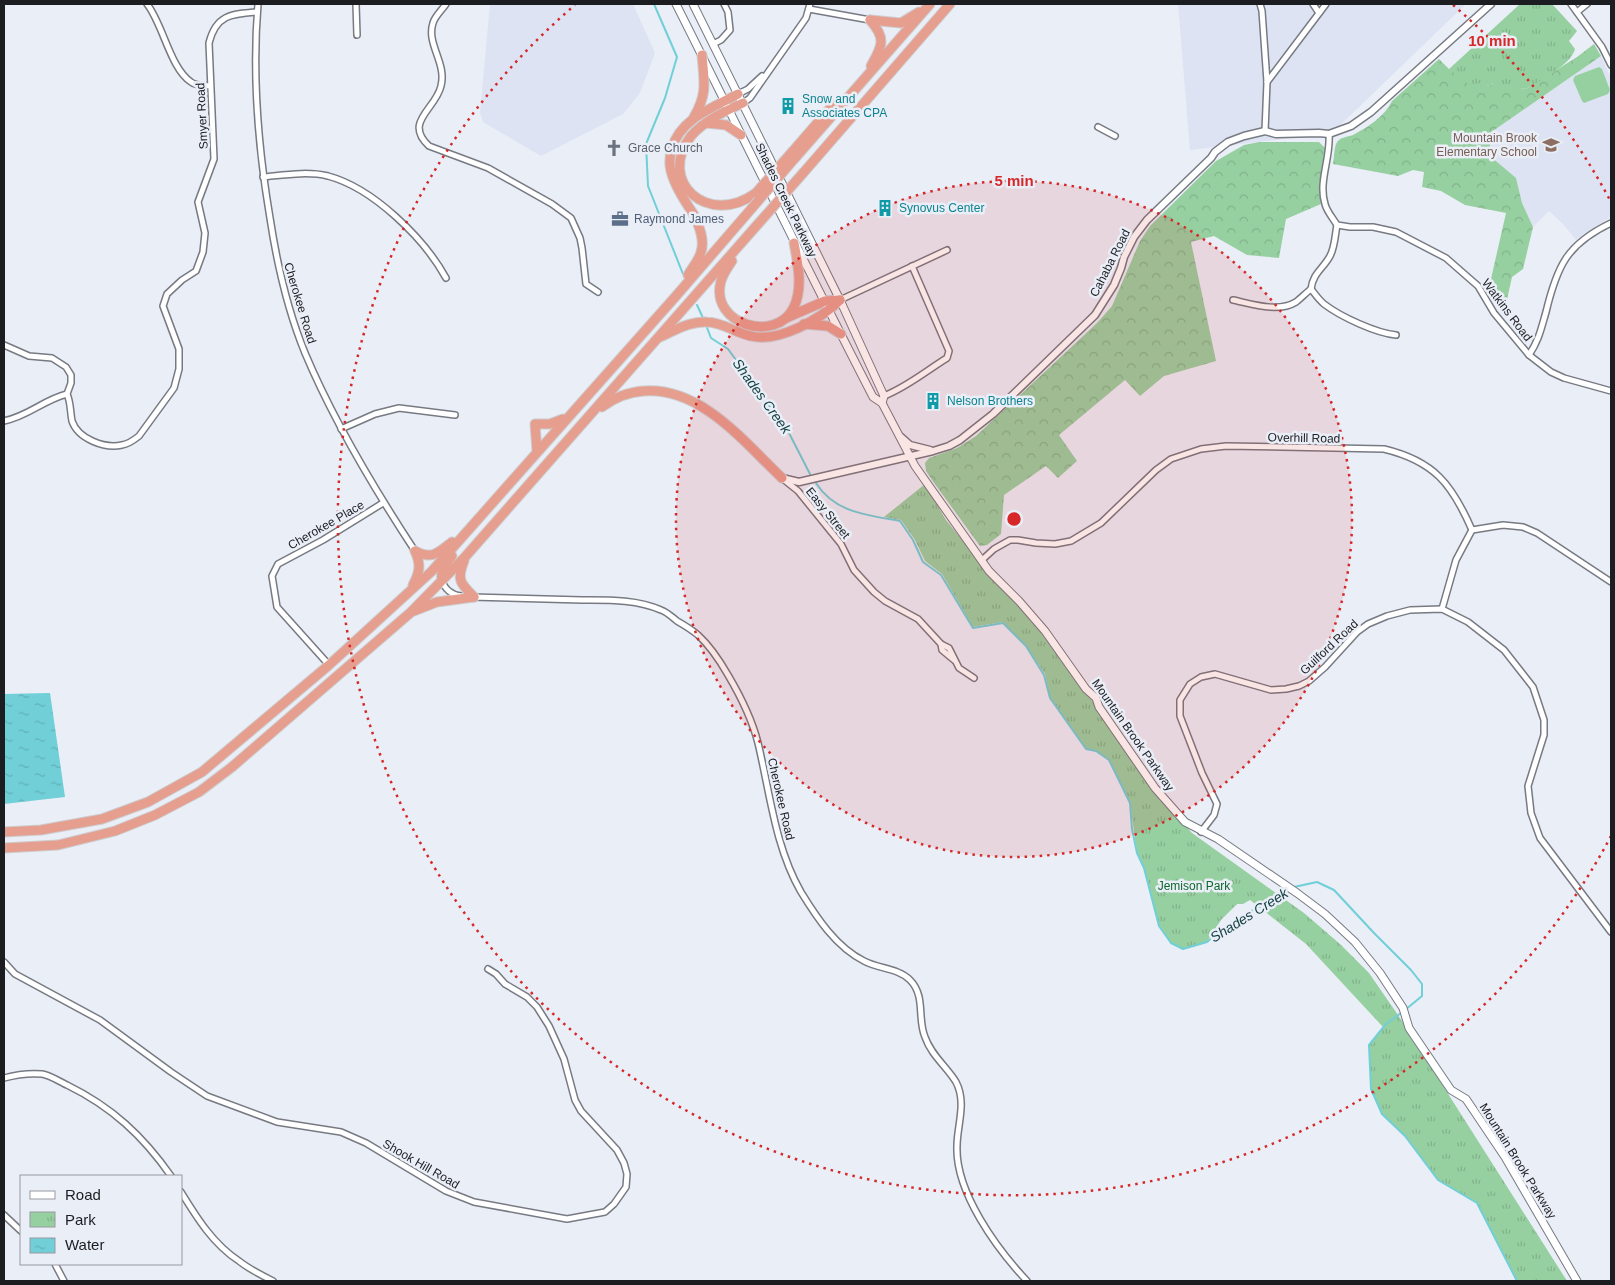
<svg xmlns="http://www.w3.org/2000/svg" width="1615" height="1285" viewBox="0 0 1615 1285" font-family="Arial,sans-serif">
<style>
.built{fill:#dde3f3}
.forest{fill:url(#forest-crowns)}
.park{fill:url(#park-tufts)}
.garden{fill:#97d0a0}
.water{fill:url(#water-ripples)}
.lines{fill:none;stroke-linecap:round;stroke-linejoin:round}
.stream{stroke:#70cfd7;stroke-width:2}
.minor-casing{stroke:#777a82;stroke-width:8}
.tertiary-casing{stroke:#777a82;stroke-width:9}
.secondary-casing{stroke:#777a82;stroke-width:9}
.trunk-casing{stroke:#cdcdce;stroke-width:11}
.minor{stroke:#fff;stroke-width:5}
.tertiary{stroke:#fff;stroke-width:6}
.secondary{stroke:#fff;stroke-width:7}
.trunk{stroke:#e69e8f;stroke-width:9}
.trunk-bridge-casing{stroke:#cdcdce;stroke-width:11;stroke-linecap:butt}
.trunk-bridge{stroke:#e69e8f;stroke-width:9}
.ring{fill:none;stroke:#d62828;stroke-width:2.5;stroke-dasharray:2.5 5}
.labels{text-anchor:middle;dominant-baseline:central;stroke-width:5;stroke-linejoin:round;paint-order:stroke}
.culture-label{font-size:12px;fill:#0d838f;stroke:#eaeef7;text-anchor:start}
.street-label{font-size:12px;fill:#1c1d21;stroke:#eaeef7}
.education-label{font-size:12px;fill:#785e54;stroke:#eaeef7;text-anchor:end}
.worship-label{font-size:12px;fill:#5b616d;stroke:#eaeef7;text-anchor:start}
.service-label{font-size:12px;fill:#4e5e75;stroke:#eaeef7;text-anchor:start}
.park-label{font-size:12px;fill:#0e672d;stroke:#eaeef7}
.water-label{font-size:14px;font-style:italic;fill:#154245;stroke:#eaeef7}
.centre{fill:#d62828;stroke:#eaeef7;stroke-width:2.5}
.ring-label{font-size:15px;text-anchor:middle;font-weight:bold;fill:#d62828;stroke:#eaeef7;stroke-width:5;stroke-linejoin:round;paint-order:stroke}
</style>
<defs>
<pattern id="forest-crowns" width="20" height="18" patternUnits="userSpaceOnUse" patternTransform="scale(1.25)"><rect width="20" height="18" fill="#97d0a0"/><path d="M2 6a3 3 0 1 1 6 0M12 15a3 3 0 1 1 6 0" fill="none" stroke="#82b28a"/></pattern>
<pattern id="park-tufts" width="24" height="20" patternUnits="userSpaceOnUse" patternTransform="scale(1.25)"><rect width="24" height="20" fill="#97d0a0"/><path d="M3 7l-1-3M5 7V3M7 7l1-3M15 17l-1-3M17 17v-4M19 17l1-3" fill="none" stroke="#82b28a"/></pattern>
<pattern id="water-ripples" width="26" height="14" patternUnits="userSpaceOnUse" patternTransform="scale(1.25)"><rect width="26" height="14" fill="#70cfd7"/><path d="M2 4q2-2 4 0t4 0M15 11q2-2 4 0t4 0" fill="none" stroke="#60b1b8"/></pattern>
</defs>
<rect width="100%" height="100%" fill="#eaeef7"/>
<g class="built">
<path d="M490,4H633L655,53L640,93L623,114L541,156L483,122L480,113Z"/>
<path d="M1178,4H1466L1332,133L1190,150Z"/>
<path d="M1601,56L1611,78V217L1583,234L1576,240L1563,224L1549,211L1533,227L1522,203L1516,179L1490,156V133Z"/>
</g>
<g class="forest">
<path d="M1594,44L1601,56L1490,133V156L1516,178L1522,203L1533,227L1523,269L1512,277L1504,313L1488,292L1506,213L1465,205L1441,191L1422,187L1424,172L1413,170L1398,176L1333,164C1334,158 1334,150 1336,144C1339,137 1347,137 1353,135C1368,127 1385,116 1392,101L1439,59L1449,69L1488,86L1494,83L1526,89L1577,57Z"/>
<path d="M1259,142H1319L1325,148C1322,167 1317,186 1321,204L1286,219L1279,258L1247,255L1214,236L1191,242L1216,361L1164,376L1140,396L1125,380L1059,435L1077,461L1058,478L1046,466L1004,495L1001,534L987,545L980,546L932,480L926,471L925,463L929,458L957,448L976,436L1097,323L1112,306L1140,241L1150,226L1216,161L1244,145Z"/>
</g>
<g class="park">
<path d="M1520,4H1552L1577,31L1569,41L1575,49C1571,65 1539,81 1526,89L1521,88L1514,91L1508,87L1500,90L1494,83L1488,86L1479,83L1472,87L1449,69Z"/>
<path d="M925,484L946,520L989,573L1045,637L1093,702L1153,790L1192,833L1304,913L1340,944L1369,973L1398,1015L1567,1281H1517L1477,1203L1438,1180L1405,1136L1382,1114L1371,1089L1369,1045L1383,1027L1306,944L1250,900L1243,904H1237L1221,920L1207,942L1183,949L1171,943L1159,926L1144,868L1137,853L1130,803L1109,760L1096,751L1086,749L1050,698L1045,674L1026,646L1003,622L973,627L942,574L925,561L915,540L901,520L884,517Z"/>
</g>
<path class="garden" d="M1599,67L1602,69L1610,90L1608,94L1584,103L1582,101L1573,80L1575,76Z"/>
<path class="water" d="M50,693L65,797L4,804V694Z"/>
<g class="lines">
<g class="stream">
<path d="M654,4L677,57L665,98L646,144L648,186L683,274"/>
<path d="M697,305L703,318"/>
<path d="M706,325L711,338L728,349L789,433L810,474"/>
<path d="M816,483C835,513 867,515 900,521L913,540L923,562L941,575L973,628L1003,623L1026,646L1044,675L1050,698L1086,749L1096,751L1109,760L1130,803L1132,829L1137,853L1144,868L1159,926L1171,943L1183,949L1207,942L1232,922L1290,889"/>
<path d="M1294,887L1317,882L1334,890L1374,933L1411,970L1422,984V996L1405,1010"/>
<path d="M1401,1013L1386,1024L1369,1045L1371,1089L1382,1114L1405,1136L1438,1180L1477,1203L1517,1281"/>
</g>
<g class="minor-casing">
<g id="minor">
<path d="M147,4C163,24 170,68 191,82C196,86 204,85 210,86"/>
<path d="M258,4C252,75 258,147 270,218C277,264 287,309 305,353C334,422 373,487 415,551"/>
<path d="M356,4L357,35"/>
<path d="M446,4C442,10 435,16 433,23C426,44 447,63 441,86C436,109 403,122 429,146L488,168L552,204L571,218L580,238L582,248L586,284L598,292"/>
<path d="M1260,4L1262,11L1267,82L1265,131"/>
<path d="M1313,4L1319,13"/>
<path d="M1571,4L1602,47L1611,65"/>
<path d="M809,9L870,20"/>
<path d="M1577,12L1587,4"/>
<path d="M713,44L721,40L730,30L728,12L724,4"/>
<path d="M1267,82L1326,4"/>
<path d="M738,94L748,89L762,76"/>
<path d="M743,103L750,98L806,18L810,4"/>
<path d="M1098,127L1115,136"/>
<path d="M1329,134C1331,157 1318,182 1325,204C1327,212 1333,218 1337,225L1350,227H1373L1396,232L1446,258L1478,286L1494,313L1529,355L1551,372L1564,378L1611,391"/>
<path d="M263,177C284,175 307,171 328,176C373,188 424,238 446,278"/>
<path d="M1337,225C1335,235 1335,247 1330,256C1323,269 1313,273 1311,289C1315,294 1319,300 1324,304C1341,317 1376,333 1396,335"/>
<path d="M840,300L947,250"/>
<path d="M1233,300C1252,304 1278,313 1296,302C1301,298 1306,293 1311,289"/>
<path d="M4,345L29,356L52,358L66,367L71,375V383L67,394C71,403 70,411 72,421C78,439 105,449 122,445C129,444 134,440 139,436L174,388L179,369V349L163,306L167,294L182,280L196,271L203,252L205,233L198,202L214,159L209,43C216,15 231,14 257,12"/>
<path d="M1529,355C1539,340 1541,329 1546,312C1557,266 1567,244 1611,223"/>
<path d="M884,396C907,387 926,371 947,358L949,351L912,266"/>
<path d="M4,421C29,416 43,400 67,394"/>
<path d="M341,429L375,414L399,408L455,415"/>
<path d="M783,479L798,491L841,544L854,570L874,592L885,601L918,619L941,644L949,648L959,668L974,678"/>
<path d="M1472,530L1503,525L1523,527L1537,533L1611,582"/>
<path d="M982,560L994,549L1010,540H1018L1036,543L1055,544L1071,541L1101,523L1156,470L1171,459L1201,449L1226,446L1384,449C1434,461 1452,484 1472,530"/>
<path d="M442,580C444,589 452,595 461,596"/>
<path d="M471,597C508,598 545,599 582,600C607,600 637,599 661,610C667,612 672,617 677,621C684,625 692,630 698,635C710,646 720,661 728,675C741,697 752,719 758,743C770,793 775,847 801,892C817,918 836,947 864,961C879,969 898,968 910,980C926,996 917,1019 925,1037C931,1055 947,1067 956,1082C967,1103 957,1125 957,1146C955,1192 997,1249 1027,1281"/>
<path d="M1442,609L1456,560L1472,530"/>
<path d="M941,644L942,650L954,660"/>
<path d="M329,665L277,607L272,576L278,564L323,540L383,503"/>
<path d="M1201,832L1214,815L1217,804L1202,773L1180,716V700L1190,684L1201,677L1215,674L1271,690L1286,689L1299,686L1309,681L1325,667L1357,632L1368,624L1387,616L1410,610L1442,609L1468,622L1504,650L1533,687L1544,720V735L1528,786L1531,813L1540,838L1611,932"/>
<path d="M4,962L15,974L100,1020L171,1072L207,1096L277,1122L341,1132L366,1143L446,1191L474,1202L567,1219L605,1212L614,1204L626,1187L627,1174L624,1163L617,1150L581,1111L575,1100L564,1059L549,1026L537,1007L527,997L505,984L496,974L488,969"/>
<path d="M4,1078C15,1075 30,1073 42,1074C50,1075 60,1082 67,1085C112,1107 143,1136 171,1176"/>
<path d="M181,1192C197,1218 213,1244 239,1261C249,1269 261,1275 273,1281"/>
<path d="M4,1215L21,1231"/>
<path d="M55,1264L64,1281"/>
</g>
</g>
<g class="tertiary-casing">
<g id="tertiary">
<path d="M901,437L910,445L930,450"/>
<path d="M782,478L799,482L933,451L949,446L960,440L993,414L1095,315L1114,285L1121,268L1124,257L1134,237L1147,220L1211,158L1215,152L1228,142L1244,136L1265,131L1276,134L1319,133L1329,134L1351,126L1371,112L1491,4"/>
</g>
</g>
<g class="secondary-casing">
<g id="secondary">
<path d="M676,4C742,135 806,267 873,397L882,403L915,466L989,571L1019,601L1045,631L1086,689L1096,698L1099,707L1155,788L1185,822L1218,839L1297,893L1325,914L1355,942L1380,973L1403,1008L1409,1028L1451,1090L1466,1099L1505,1157L1577,1281"/>
<path d="M693,4L840,300L884,396L882,403"/>
</g>
</g>
<g class="trunk-casing">
<g id="trunk">
<path d="M870,20C887,39 882,46 871,66"/>
<path d="M870,20L901,23L919,12"/>
<path d="M743,103C725,111 704,121 691,136C656,181 708,228 756,193"/>
<path d="M694,117C708,93 704,81 702,55"/>
<path d="M706,123L726,125L741,135"/>
<path d="M793,151L832,106L843,100"/>
<path d="M795,158L930,4"/>
<path d="M804,172L950,4"/>
<path d="M732,261C728,267 723,274 721,281C709,325 777,344 794,307C803,287 798,264 794,243"/>
<path d="M688,275C692,268 699,260 701,252C705,240 699,226 694,215C685,201 675,187 671,171C669,164 670,155 672,148C681,118 713,108 738,94"/>
<path d="M786,318L825,301L840,300"/>
<path d="M804,324L828,326L841,334"/>
<path d="M660,337C676,330 690,321 707,322C722,322 736,333 751,336C778,343 821,319 840,300"/>
<path d="M602,407C615,397 628,392 644,391C701,387 744,442 782,478"/>
<path d="M537,451L535,424H550L563,419"/>
<path d="M415,551C432,560 438,553 452,542"/>
<path d="M464,561C456,580 461,584 474,597"/>
<path d="M442,580C440,570 446,564 452,556"/>
<path d="M413,585C420,572 421,564 415,551"/>
<path d="M414,611L437,602L474,597"/>
<path d="M4,832L41,830L102,819L148,802L202,772L329,665L432,571L676,296L752,208"/>
<path d="M4,848L58,845L115,831L155,815L199,792L232,767L410,613L465,557L758,224"/>
</g>
</g>
<use href="#minor" class="minor"/>
<use href="#tertiary" class="tertiary"/>
<use href="#secondary" class="secondary"/>
<use href="#trunk" class="trunk"/>
<g class="trunk-bridge-casing">
<g id="trunk-bridge">
<path d="M756,193L793,151"/>
<path d="M752,208L795,158"/>
<path d="M758,224L804,172"/>
</g>
</g>
<use href="#trunk-bridge" class="trunk-bridge"/>
</g>
<circle cx="1014" cy="519" r="338" fill="#d62828" fill-opacity=".12"/>
<g class="ring">
<circle cx="1014" cy="519" r="338"/>
<path d="M1611 836A676 676 0 1 1 575 5M1453 5A676 676 0 0 1 1611 202"/>
</g>
<defs>
<g id="building-bare" transform="scale(1.35)"><path d="M-4-6H4V6H1V3H-1V6H-4ZM-2.5-4.3h1.7v1.8h-1.7ZM.8-4.3h1.7v1.8H.8ZM-2.5-1h1.7V.8h-1.7ZM.8-1h1.7V.8H.8Z" fill="#0f9aa8" stroke="#eaeef7" stroke-width="2.5" paint-order="stroke"/></g>
<g id="school-bare" transform="scale(1.35)"><path d="M0-5L7-2L0 1L-7-2ZM-4 1L0 2.5L4 1V4Q0 6-4 4Z" fill="#8d6e63" stroke="#eaeef7" stroke-width="2.5" paint-order="stroke"/></g>
<g id="church-bare" transform="scale(1.35)"><path d="M-1.2-6h2.4v3.5h3.3v2.4h-3.3V6h-2.4V-.1h-3.3v-2.4h3.3Z" fill="#6b7280" stroke="#eaeef7" stroke-width="2.5" paint-order="stroke"/></g>
<g id="office-bare" transform="scale(1.35)"><path d="M-6-3h4V-5.5h4V-3h4V5H-6ZM-1-4.5V-3h2v-1.5ZM-6 0V1H6V0Z" fill="#5c6f8a" stroke="#eaeef7" stroke-width="2.5" paint-order="stroke"/></g>
</defs>
<g fill-rule="evenodd">
<use href="#building-bare" x="788" y="106"/>
<use href="#school-bare" x="1551" y="145"/>
<use href="#church-bare" x="614" y="148"/>
<use href="#building-bare" x="885" y="208"/>
<use href="#office-bare" x="620" y="219"/>
<use href="#building-bare" x="933" y="401"/>
</g>
<g class="labels">
<g class="culture-label">
<text x="802" y="99">Snow and<tspan x="802" dy="14">Associates CPA</tspan></text>
<text x="899" y="208">Synovus Center</text>
<text x="947" y="401">Nelson Brothers</text>
</g>
<g class="street-label">
<text transform="translate(202 116) rotate(-93)">Smyer Road</text>
<text transform="translate(786 200) rotate(64)">Shades Creek Parkway</text>
<text transform="translate(1110 263) rotate(-63)">Cahaba Road</text>
<text transform="translate(300 303) rotate(73)">Cherokee Road</text>
<text transform="translate(1507 310) rotate(53)">Watkins Road</text>
<text transform="translate(1304 438) rotate(1)">Overhill Road</text>
<text transform="translate(828 513) rotate(51)">Easy Street</text>
<text transform="translate(326 525) rotate(-30)">Cherokee Place</text>
<text transform="translate(1329 647) rotate(-43)">Guilford Road</text>
<text transform="translate(1133 735) rotate(55)">Mountain Brook Parkway</text>
<text transform="translate(781 799) rotate(77)">Cherokee Road</text>
<text transform="translate(1518 1161) rotate(58)">Mountain Brook Parkway</text>
<text transform="translate(421 1164) rotate(30)">Shook Hill Road</text>
</g>
<g class="education-label">
<text x="1537" y="138">Mountain Brook<tspan x="1537" dy="14">Elementary School</tspan></text>
</g>
<g class="worship-label">
<text x="628" y="148">Grace Church</text>
</g>
<g class="service-label">
<text x="634" y="219">Raymond James</text>
</g>
<g class="park-label">
<text x="1194" y="886">Jemison Park</text>
</g>
<g class="water-label">
<text transform="translate(762 396) rotate(54)">Shades Creek</text>
<text transform="translate(1249 915) rotate(-32)">Shades Creek</text>
</g>
</g>
<circle cx="1014" cy="519" r="8" class="centre"/>
<g class="ring-label">
<text x="1492" y="46">10 min</text>
<text x="1014" y="186">5 min</text>
</g>
<rect width="1615" height="1285" fill="none" stroke="#1c1d21" stroke-width="10"/>
<rect x="20" y="1175" width="162" height="90" fill="#eaeef7" stroke="#989aa1"/>
<rect x="30" y="1191" width="25" height="8" fill="#ffffff" stroke="#989aa1"/>
<text x="65" y="1200" font-size="15" fill="#1c1d21">Road</text>
<rect x="30" y="1212" width="25" height="15" fill="url(#park-tufts)" stroke="#989aa1"/>
<text x="65" y="1225" font-size="15" fill="#1c1d21">Park</text>
<rect x="30" y="1238" width="25" height="15" fill="url(#water-ripples)" stroke="#989aa1"/>
<text x="65" y="1250" font-size="15" fill="#1c1d21">Water</text>
</svg>
